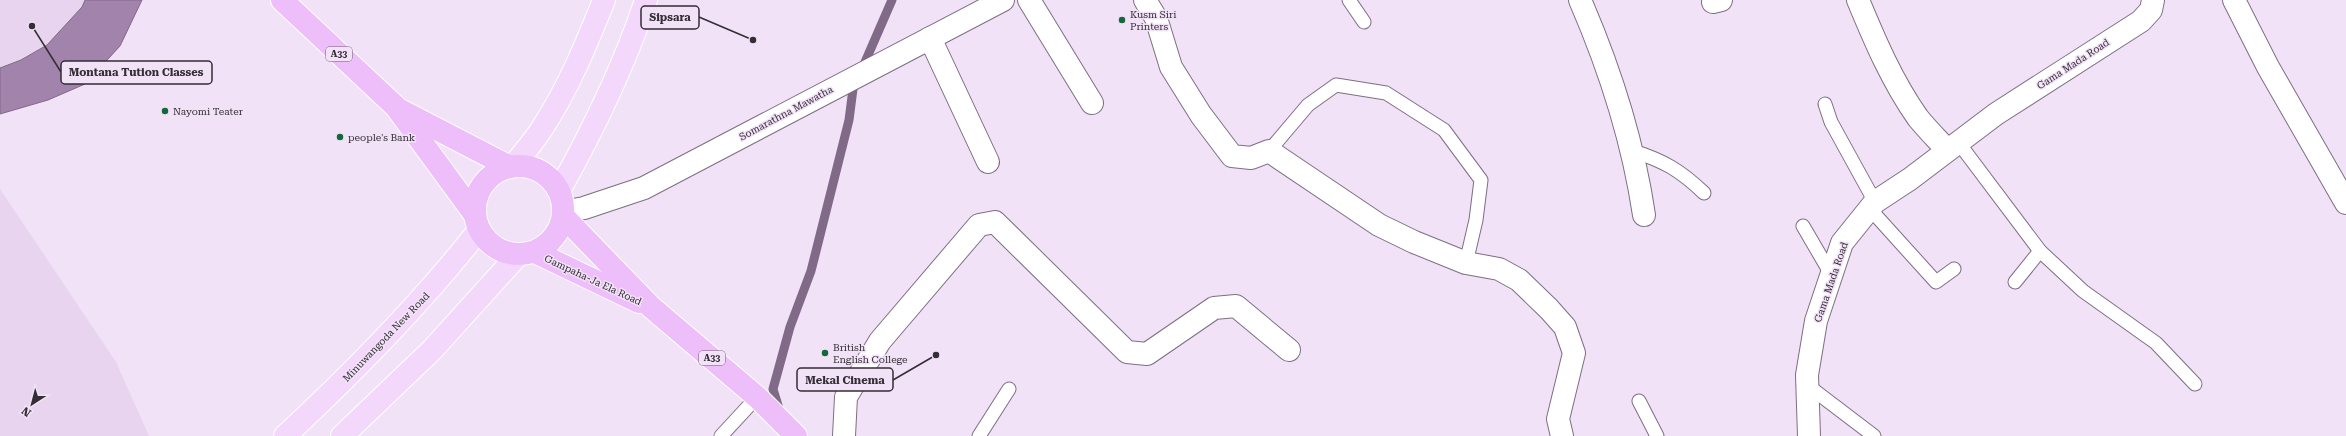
<svg xmlns="http://www.w3.org/2000/svg" width="2346" height="436" viewBox="0 0 2346 436" font-family="'Roboto Serif',serif">
<style>
.built{fill:#e8d4ee}
.water{fill:#a283ab;stroke:#816988}
.lines{fill:none;stroke-linecap:round;stroke-linejoin:round}
.stream{stroke:#816988;stroke-width:9}
.lane-casing{stroke:#7d6f81;stroke-width:15}
.street-casing{stroke:#7d6f81;stroke-width:24}
.primary-casing{stroke:#fff;stroke-width:24}
.highway-casing{stroke:#fff;stroke-width:24}
.lane{stroke:#fff;stroke-width:13}
.street{stroke:#fff;stroke-width:22}
.primary{stroke:#f4d8fc;stroke-width:22}
.highway{stroke:#edbefa;stroke-width:22}
.poi-dot{fill:#12683a;stroke:#f2e2f7;stroke-width:1.5}
.labels{text-anchor:middle;dominant-baseline:central;stroke-width:3;stroke-linejoin:round;paint-order:stroke}
.shield{fill:#f2e2f7;stroke:#6c636f;stroke-width:1}
.shield-label{font-size:9px;font-weight:bold;fill:#332d35}
.poi-label{font-size:10px;fill:#332d35;stroke:#f2e2f7;text-anchor:start}
.street-label{font-size:10px;fill:#332d35;stroke:#f2e2f7}
.leader{fill:none;stroke:#332d35;stroke-width:1.5}
.callout-dot{fill:#332d35;stroke:#f2e2f7;stroke-width:1.5}
.callout{fill:#f2e2f7;stroke:#332d35;stroke-width:1.5}
.callout-label{font-size:11px;text-anchor:middle;font-weight:bold;fill:#332d35}
</style>
<rect width="100%" height="100%" fill="#f2e2f7"/>
<g class="built">
<path d="M0,0H85L82,7L47,45L21,60L0,68Z"/>
<path d="M0,189L116,362L149,436H0Z"/>
</g>
<path class="water" d="M85,0H142L120,46L85,84L48,100L0,114V68L21,60L47,45L82,7Z"/>
<g class="lines">
<g class="stream">
<path d="M862,69L892,0"/>
<path d="M780,412L773,389L790,327L811,271L849,120L853,89L857,81"/>
</g>
<g class="lane-casing">
<g id="lane">
<path d="M1349,0L1364,22"/>
<path d="M1825,104L1831,122L1875,202"/>
<path d="M1958,142L2040,251L2083,291L2156,343L2195,384"/>
<path d="M1269,151L1308,105L1336,85L1386,93L1444,130L1481,180L1476,220L1466,263"/>
<path d="M1633,151C1664,161 1680,170 1704,193"/>
<path d="M1870,209L1936,282L1954,269"/>
<path d="M1803,226L1831,274"/>
<path d="M2015,282L2040,251"/>
<path d="M1807,385L1874,436"/>
<path d="M1639,401L1657,436"/>
<path d="M721,436L757,397"/>
<path d="M979,436L1009,389"/>
</g>
</g>
<g class="street-casing">
<g id="street">
<path d="M1029,0L1092,103"/>
<path d="M1145,0L1156,18L1171,67L1201,115L1232,156L1251,158L1269,151L1379,225L1414,242L1466,263L1499,269L1519,280L1549,309L1565,327L1574,353L1558,419L1562,436"/>
<path d="M1580,0C1610,69 1633,141 1644,215"/>
<path d="M1858,0C1875,41 1892,81 1918,118C1927,129 1937,139 1947,150"/>
<path d="M2234,0L2268,67L2346,203"/>
<path d="M1713,2L1721,0"/>
<path d="M930,38L988,162"/>
<path d="M563,212L584,208L644,188L1003,0"/>
<path d="M844,436L846,397L880,341L979,225L995,222L1127,352L1147,354L1214,308L1236,306L1289,350"/>
<path d="M1809,436L1807,375L1816,321L1842,243L1875,202L1910,179L1996,114L2141,21L2151,10L2153,0"/>
</g>
</g>
<g class="primary-casing">
<g id="primary">
<path d="M513,166C523,154 533,142 541,130C568,89 586,45 604,0"/>
<path d="M559,191C593,130 624,67 646,0"/>
<path d="M285,436C355,371 420,305 479,230"/>
<path d="M342,436L432,350L518,255"/>
</g>
</g>
<g class="highway-casing">
<g id="highway">
<path d="M282,0L396,107L475,215"/>
<path d="M400,110L510,167"/>
<circle cx="519" cy="210" r="44"/>
<path d="M563,216L651,307L757,397L796,436"/>
<path d="M535,252L639,302"/>
</g>
</g>
<use href="#lane" class="lane"/>
<use href="#street" class="street"/>
<use href="#primary" class="primary"/>
<use href="#highway" class="highway"/>
</g>
<g class="poi-dot">
<circle cx="1122" cy="20" r="4"/>
<circle cx="165" cy="111" r="4"/>
<circle cx="340" cy="137" r="4"/>
<circle cx="825" cy="353" r="4"/>
</g>
<g class="labels">
<g class="shield">
<rect x="326" y="47" width="26" height="14" rx="3"/>
<rect x="699" y="351" width="26" height="14" rx="3"/>
</g>
<g class="shield-label">
<text x="339" y="54">A33</text>
<text x="712" y="358">A33</text>
</g>
<g class="poi-label">
<text x="1130" y="14">Kusm Siri<tspan x="1130" dy="12">Printers</tspan></text>
<text x="173" y="111">Nayomi Teater</text>
<text x="348" y="137">people's Bank</text>
<text x="833" y="347">British<tspan x="833" dy="12">English College</tspan></text>
</g>
<g class="street-label">
<text transform="translate(2073 64) rotate(-33)">Gama Mada Road</text>
<text transform="translate(786 113) rotate(-28)">Somarathna Mawatha</text>
<text transform="translate(593 280) rotate(25)">Gampaha-Ja Ela Road</text>
<text transform="translate(1831 282) rotate(-71)">Gama Mada Road</text>
<text transform="translate(386 337) rotate(-46)">Minuwangoda New Road</text>
</g>
</g>
<path class="leader" d="M753 40L699 17M32 26L61 72M936 355L893 380"/>
<g class="callout-dot">
<circle cx="753" cy="40" r="4"/>
<circle cx="32" cy="26" r="4"/>
<circle cx="936" cy="355" r="4"/>
</g>
<g class="callout">
<rect x="641" y="6" width="58" height="23" rx="4"/>
<rect x="61" y="61" width="151" height="23" rx="4"/>
<rect x="797" y="368" width="96" height="23" rx="4"/>
</g>
<g class="callout-label">
<text x="670" y="21">Sipsara</text>
<text x="136" y="76">Montana Tution Classes</text>
<text x="845" y="384">Mekal Cinema</text>
</g>
<g transform="translate(32 404) rotate(216)" stroke="#f2e2f7" stroke-width="3" paint-order="stroke">
<path d="M0-3L7 15L0 10L-7 15Z" fill="#332d35"/>
<text y="-6" font-size="11" font-weight="bold" text-anchor="middle" fill="#332d35">N</text>
</g>
</svg>
